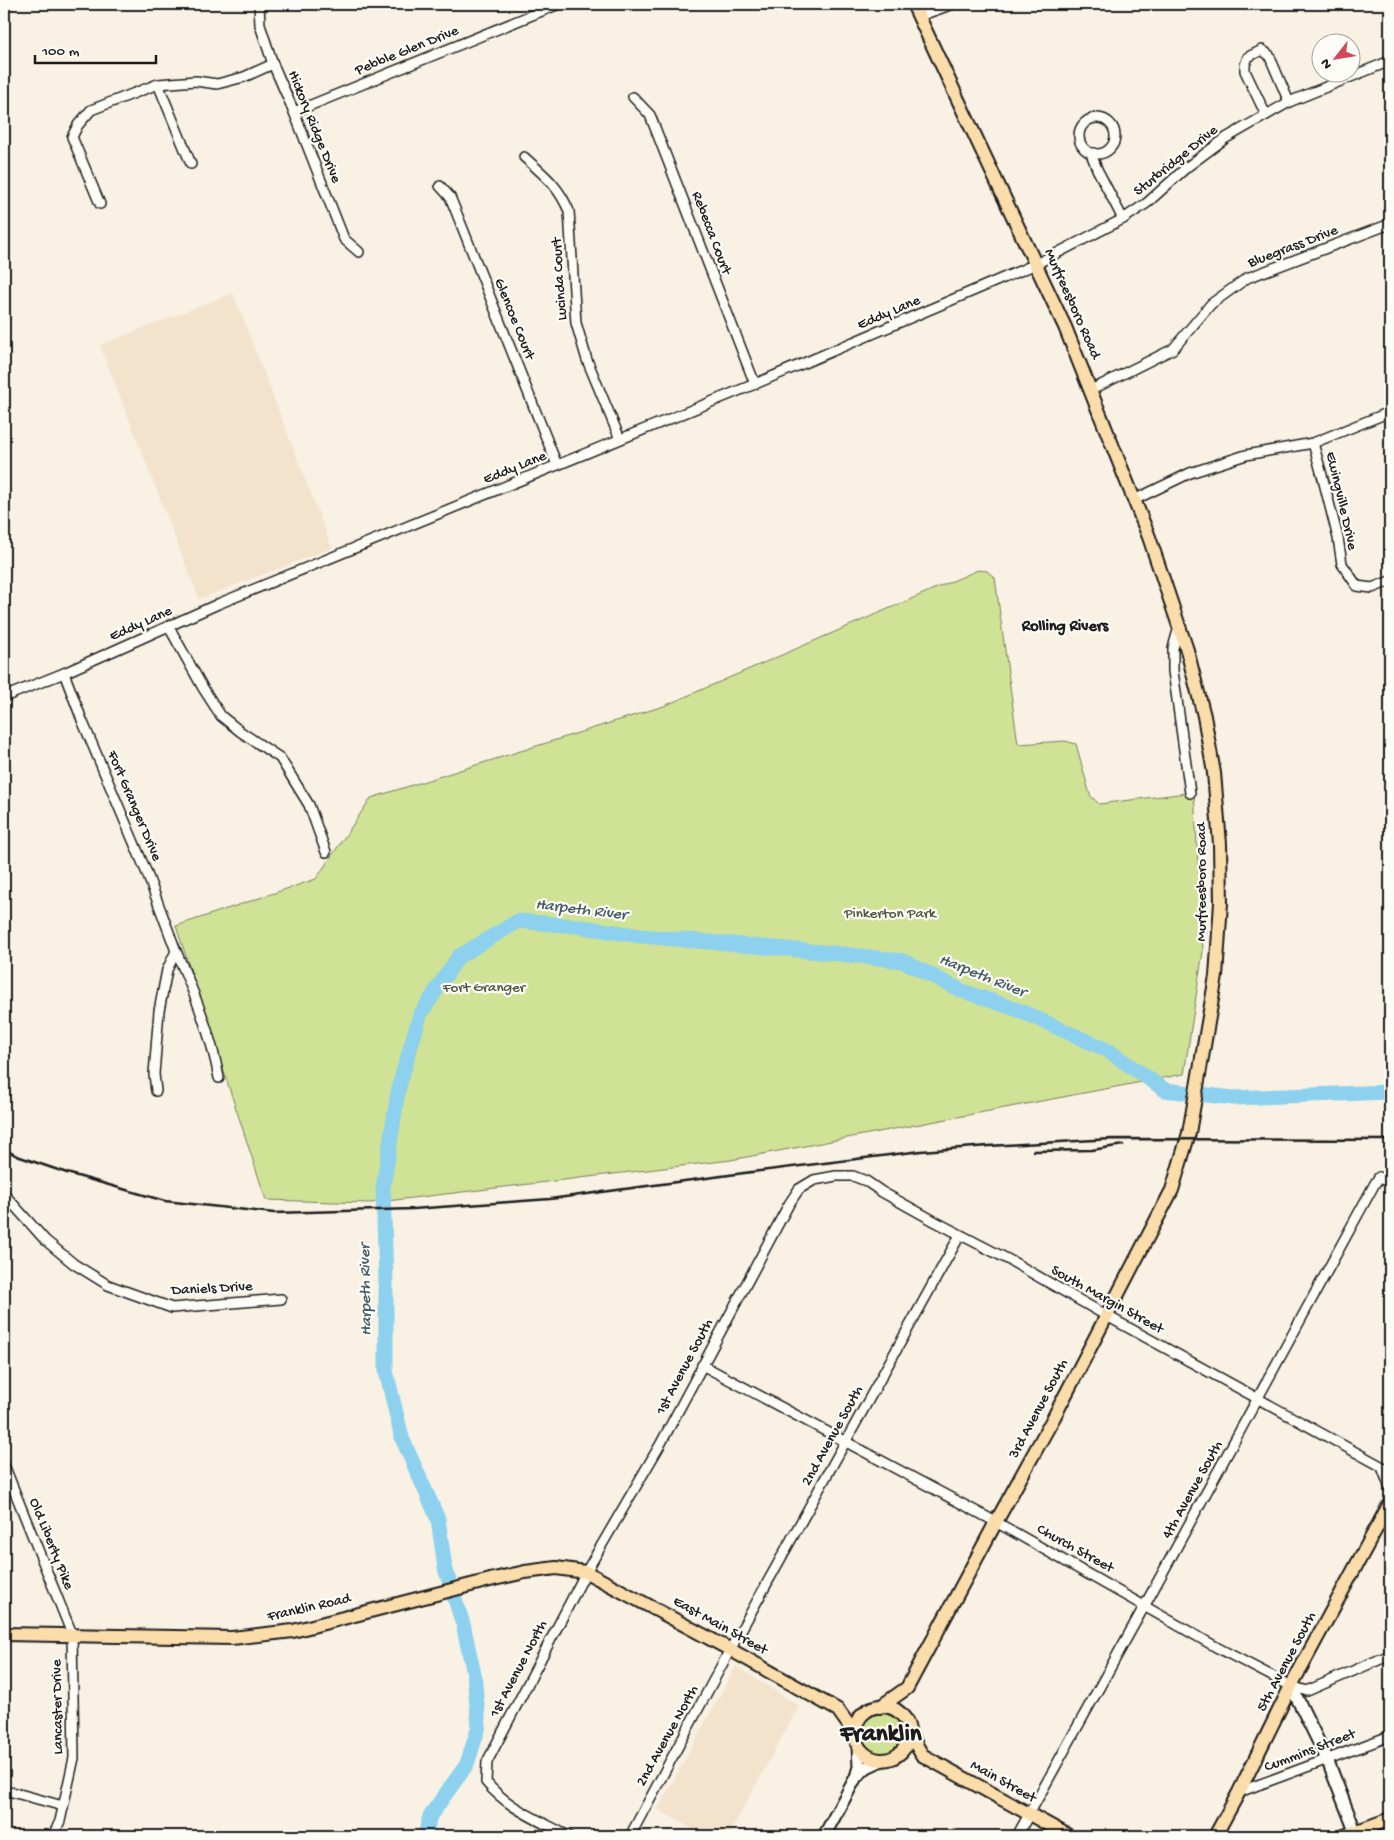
<svg xmlns="http://www.w3.org/2000/svg" width="1394" height="1840" viewBox="0 0 1394 1840" font-family="'Gochi Hand',sans-serif">
<style>
.built{fill:#f3e3cd}
.green{fill:#d0e296;stroke:#767f59}
.lines{fill:none;stroke-linecap:round;stroke-linejoin:round}
.river{stroke:#8dd1ee;stroke-width:15}
.street-casing{stroke:#1c1c1c;stroke-width:12}
.secondary-casing{stroke:#1c1c1c;stroke-width:15}
.primary-casing{stroke:#1c1c1c;stroke-width:16}
.street{stroke:#fdfcf7;stroke-width:9}
.secondary{stroke:#fdfcf7;stroke-width:11}
.primary{stroke:#faddab;stroke-width:12}
.rail{stroke:#1c1c1c;stroke-width:2.5}
.labels{text-anchor:middle;dominant-baseline:central;stroke-width:4.5;stroke-linejoin:round;paint-order:stroke}
.street-label{font-size:15px;fill:#1c1c1c;stroke:#fdfcf7}
.park-label{font-size:15px;fill:#525741;stroke:#fdfcf7}
.neighbourhood-label{font-size:16px;font-weight:bold;fill:#1c1c1c;stroke:#fdfcf7}
.water-label{font-size:16px;font-style:italic;fill:#445b66;stroke:#fdfcf7}
.town-label{font-size:25px;font-weight:bold;fill:#1c1c1c;stroke:#fdfcf7}
</style>
<rect width="100%" height="100%" fill="#f8f1e4"/>
<filter id="ink" filterUnits="userSpaceOnUse"><feTurbulence type="fractalNoise" baseFrequency=".02" numOctaves="2"/><feDisplacementMap in="SourceGraphic" scale="10" xChannelSelector="R" yChannelSelector="G"/><feConvolveMatrix kernelMatrix="1 2 1 2 8 2 1 2 1" color-interpolation-filters="sRGB"/></filter>
<g filter="url(#ink)">
<g class="built">
<path d="M233,293L332,548L199,599L100,345Z"/>
<path d="M736,1666L799,1706L728,1836H704L658,1809Z"/>
</g>
<g class="green">
<path d="M978,570L987,571L995,578L1018,744L1065,741L1076,744L1090,795L1099,804L1194,792L1203,951L1184,1074L731,1160L370,1203L266,1200L176,926L316,879L371,798L664,706Z"/>
<circle cx="882" cy="1735" r="21"/>
</g>
<g class="lines">
<path class="river" d="M425,1836L430,1816L467,1764L479,1726L474,1674L463,1624L445,1568L438,1519L402,1438L386,1371V1281L383,1188L399,1086L420,1015L458,957L518,921L576,926L641,936L832,953L903,961L960,990L1018,1010L1107,1050L1165,1090L1233,1098L1390,1092"/>
<g class="street-casing">
<g id="street">
<path d="M259,4L260,25L273,64L294,112L344,239L359,252"/>
<path d="M919,16L953,4"/>
<path d="M158,84L191,164"/>
<path d="M633,97L650,115L755,384"/>
<path d="M294,112L559,4"/>
<path d="M1266,115L1245,71V65L1248,57L1262,50L1269,55L1289,102"/>
<circle cx="1097" cy="136" r="18"/>
<path d="M1094,153L1092,156L1097,169L1123,219"/>
<path d="M524,157C544,175 558,185 569,211L576,323L587,360L620,439"/>
<path d="M440,186L450,197L455,209L557,465"/>
<path d="M100,204L72,137L78,125L91,110L158,84L196,81L217,84L244,77L273,64"/>
<path d="M1091,390L1173,349L1211,304L1247,278L1390,224"/>
<path d="M1313,443L1322,475L1338,538L1342,564L1357,586L1372,588L1390,581"/>
<path d="M1136,499L1190,473L1246,455L1313,443L1390,412"/>
<path d="M169,627L203,688L221,716L241,732L280,758L309,805L326,852"/>
<path d="M1179,627L1173,648V671L1190,793"/>
<path d="M64,673L82,720L146,871L176,951L167,970L159,1011L154,1074L156,1091"/>
<path d="M4,697L64,673L218,604L755,384L1036,264L1123,219L1147,203L1187,167L1226,138L1289,102L1390,61"/>
<path d="M176,951C194,993 211,1033 219,1078"/>
<path d="M4,1194L45,1240L74,1264L108,1285L172,1308L281,1299"/>
<path d="M702,1365L996,1522L1218,1648L1291,1686L1307,1691L1390,1655"/>
<path d="M4,1465L72,1634L74,1758L60,1821L53,1836"/>
<path d="M1382,1467L1390,1488"/>
<path d="M12,1792L63,1806"/>
<path d="M1239,1792L1390,1736"/>
<path d="M568,1836C539,1820 507,1808 486,1782L487,1762L586,1572L660,1445L789,1204L799,1189L814,1180L836,1176H853L866,1181L882,1192L936,1222L1013,1262L1107,1316L1390,1471"/>
<path d="M630,1836L725,1659L960,1235"/>
<path d="M1017,1836L1145,1605L1374,1185L1379,1177L1390,1183"/>
</g>
</g>
<g class="secondary-casing">
<g id="secondary">
<path d="M1291,1686L1327,1759L1357,1836"/>
<path d="M856,1777L867,1767L882,1760"/>
<path d="M824,1836L856,1777L859,1767L858,1746"/>
</g>
</g>
<g class="primary-casing">
<g id="primary">
<path d="M4,1634L232,1638L293,1631L494,1579L525,1572L556,1568L586,1572L731,1650L838,1710L855,1734"/>
<circle cx="882" cy="1733" r="27"/>
<path d="M880,1707L907,1688L996,1522L1054,1417L1172,1190L1189,1133L1216,976L1221,903L1220,844L1214,773L1204,716L1187,650L1149,537L1065,327L913,4"/>
<path d="M909,1732L922,1755L1069,1836"/>
<path d="M1215,1836L1239,1792L1291,1686L1390,1503"/>
<path d="M1344,1836L1390,1819"/>
</g>
</g>
<use href="#street" class="street"/>
<use href="#secondary" class="secondary"/>
<use href="#primary" class="primary"/>
<g class="rail">
<path d="M4,1149L17,1156L67,1173L165,1201L274,1213L413,1209L550,1199L744,1173L921,1151L988,1146L1112,1139L1390,1140"/>
<path d="M1033,1151L1092,1150L1123,1145"/>
</g>
</g>
</g>
<g class="labels">
<g class="street-label">
<text transform="translate(407 51) rotate(-22)">Pebble Glen Drive</text>
<text transform="translate(314 127) rotate(68)">Hickory Ridge Drive</text>
<text transform="translate(1176 161) rotate(-39)">Sturbridge Drive</text>
<text transform="translate(711 233) rotate(69)">Rebecca Court</text>
<text transform="translate(1293 247) rotate(-21)">Bluegrass Drive</text>
<text transform="translate(560 279) rotate(-94)">Lucinda Court</text>
<text transform="translate(1072 304) rotate(66)">Murfreesboro Road</text>
<text transform="translate(889 313) rotate(-23)">Eddy Lane</text>
<text transform="translate(514 319) rotate(68)">Glencoe Court</text>
<text transform="translate(515 468) rotate(-22)">Eddy Lane</text>
<text transform="translate(1341 501) rotate(77)">Ewingville Drive</text>
<text transform="translate(141 624) rotate(-24)">Eddy Lane</text>
<text transform="translate(134 806) rotate(67)">Fort Granger Drive</text>
<text transform="translate(1202 882) rotate(-90)">Murfreesboro Road</text>
<text transform="translate(212 1289) rotate(-3)">Daniels Drive</text>
<text transform="translate(1107 1300) rotate(29)">South Margin Street</text>
<text transform="translate(685 1367) rotate(-62)">1st Avenue South</text>
<text transform="translate(1039 1409) rotate(-62)">3rd Avenue South</text>
<text transform="translate(833 1436) rotate(-61)">2nd Avenue South</text>
<text transform="translate(1193 1490) rotate(-61)">4th Avenue South</text>
<text transform="translate(51 1544) rotate(68)">Old Liberty Pike</text>
<text transform="translate(1075 1549) rotate(29)">Church Street</text>
<text transform="translate(309 1608) rotate(-13)">Franklin Road</text>
<text transform="translate(720 1626) rotate(29)">East Main Street</text>
<text transform="translate(1287 1662) rotate(-62)">5th Avenue South</text>
<text transform="translate(519 1669) rotate(-62)">1st Avenue North</text>
<text transform="translate(58 1707) rotate(-91)">Lancaster Drive</text>
<text transform="translate(668 1736) rotate(-61)">2nd Avenue North</text>
<text transform="translate(1310 1751) rotate(-21)">Cummins Street</text>
<text transform="translate(1003 1782) rotate(29)">Main Street</text>
</g>
<g class="park-label">
<text x="890" y="914">Pinkerton Park</text>
<text x="484" y="988">Fort Granger</text>
</g>
<g class="neighbourhood-label">
<text x="1065" y="627">Rolling Rivers</text>
</g>
<g class="water-label">
<text transform="translate(581 911) rotate(7)">Harpeth River</text>
<text transform="translate(982 977) rotate(22)">Harpeth River</text>
<text transform="translate(367 1290) rotate(-91)">Harpeth River</text>
</g>
<g class="town-label">
<text x="881" y="1735">Franklin</text>
</g>
</g>
<rect width="1394" height="1840" fill="none" stroke="#fdfcf7" stroke-width="20"/>
<rect x="10" y="10" width="1374" height="1820" fill="none" stroke="#1c1c1c" stroke-width="2" filter="url(#ink)"/>
<g transform="translate(1336 58) rotate(239)"><circle r="24" fill="#fdfcf7" stroke="#a3a29f"/>
<path d="M0-4L9 19L0 12L-9 19Z" fill="#d1495b"/>
<text y="-8" font-size="14" font-weight="bold" text-anchor="middle" fill="#1c1c1c">N</text>
</g>
<path d="M35 55v8h121v-8" fill="none" stroke="#1c1c1c" stroke-width="2.5"/>
<text x="42" y="55" font-size="15" fill="#1c1c1c" stroke="#fdfcf7" stroke-width="4" paint-order="stroke">100 m</text>
</svg>
